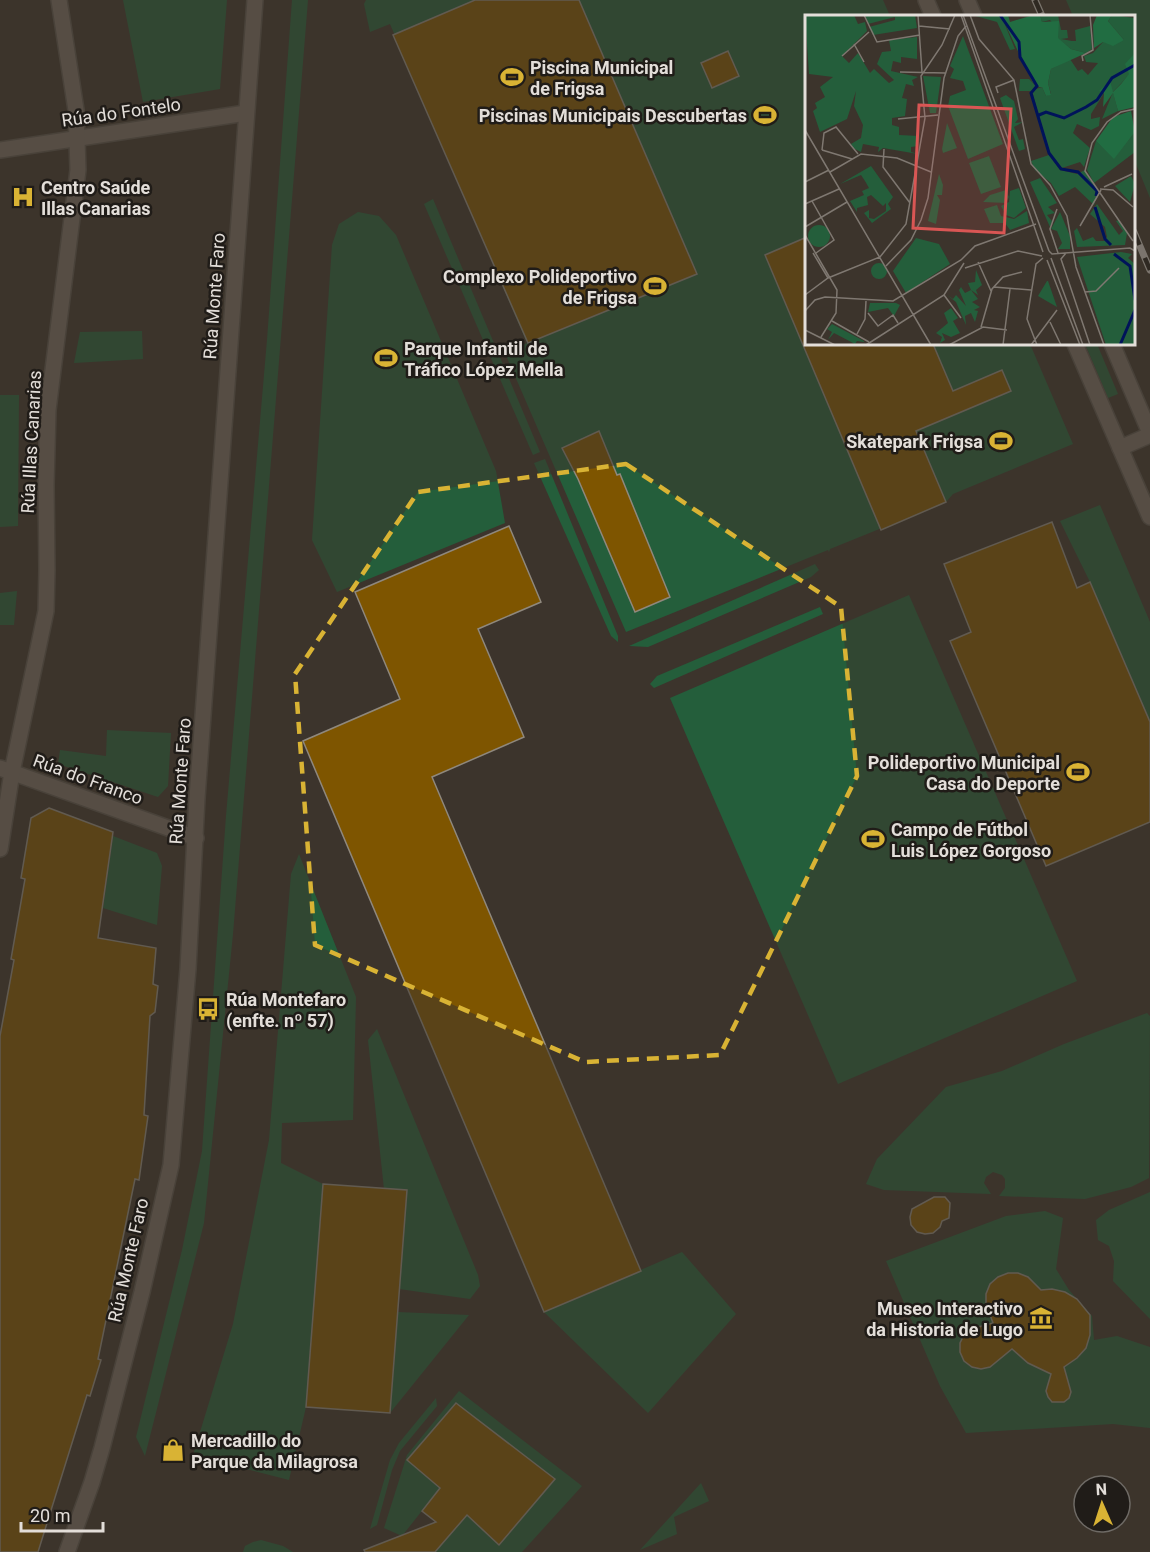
<svg xmlns="http://www.w3.org/2000/svg" width="1150" height="1552" viewBox="0 0 1150 1552" font-family="Roboto,sans-serif">
<style>
.green{fill:#245e3b}
.building{fill:#7e5500;stroke:#8f887d;stroke-width:1.5}
.lines{fill:none;stroke-linecap:round;stroke-linejoin:round}
.minor-casing{stroke:#59524b;stroke-width:18}
.tertiary-casing{stroke:#59524b;stroke-width:18}
.minor{stroke:#756b63;stroke-width:15}
.tertiary{stroke:#756b63;stroke-width:15}
.rail-casing{stroke:#c7c2bc;stroke-width:7}
.rail{stroke:#201c18;stroke-width:4.5;stroke-dasharray:14;stroke-linecap:butt}
.marked{fill:none;stroke:#d9b334;stroke-width:4.5;stroke-dasharray:12 8;stroke-linejoin:round}
.labels{text-anchor:middle;dominant-baseline:central;stroke-width:5;stroke-linejoin:round;paint-order:stroke}
.poi-label{font-size:18px;font-weight:bold;fill:#e3ded9;stroke:#201c18;text-anchor:start}
.street-label{font-size:18px;fill:#e3ded9;stroke:#201c18}
.inset-river{fill:none;stroke:#00135a;stroke-width:3}
.inset-road{fill:none;stroke:#7f7871;stroke-width:1.5}
.view{fill:#d95654;fill-opacity:0.15;stroke:#d95654;stroke-width:3}
.inset-edge{fill:none;stroke:#e3ded9;stroke-width:3}
</style>
<rect width="100%" height="100%" fill="#3c342c"/>
<g class="green">
<path d="M123,0H227L220,89L143,102Z"/>
<path d="M292,0H308L233,934L204,1223L145,1456L136,1437L182,1250L202,1151L226,816L267,340Z"/>
<path d="M366,0H883L890,16H806V344H1030L1073,444L953,494L946,502L830,549L829,552L828,550L813,556L626,632L505,353L527,343L390,24L370,32L364,4Z"/>
<path d="M1066,0H1150V198L1134,159V16H1073Z"/>
<path d="M433,199L540,452L533,455L424,204Z"/>
<path d="M358,212L379,216L396,235L496,471L505,523L337,592L312,540L332,245L339,224Z"/>
<path d="M142,331L143,359L74,363L80,332Z"/>
<path d="M1085,344H1097L1118,394L1108,398Z"/>
<path d="M0,395H19L18,526L0,527Z"/>
<path d="M545,459L618,636V642L611,636L534,463Z"/>
<path d="M1100,505L1150,622V722L1090,582L1060,521Z"/>
<path d="M815,564L819,570L811,577L648,647L629,646Z"/>
<path d="M17,591L14,625H0V593Z"/>
<path d="M909,595L1077,981L838,1084L670,698Z"/>
<path d="M820,607L823,614L654,688L650,684L657,676Z"/>
<path d="M107,730L171,733L168,786L158,797L58,764L60,750L106,756Z"/>
<path d="M113,836L157,853L162,866L157,925L103,908Z"/>
<path d="M299,854L356,997L353,1120L282,1123L281,1163L323,1184L306,1407L289,1480L193,1455L233,1324L269,1140L291,874Z"/>
<path d="M1147,1013L1150,1016L1149,1178L1131,1187L1085,1199L999,1196L1005,1188V1179L1002,1175L993,1172L986,1177L984,1183L991,1194L884,1190L866,1184L877,1159L946,1087L1002,1071L1064,1044Z"/>
<path d="M377,1029L478,1275L480,1286L470,1299L399,1289L384,1189L368,1040Z"/>
<path d="M1150,1192V1319L1113,1281L1114,1261L1109,1246L1098,1240L1096,1220L1109,1210Z"/>
<path d="M1045,1211L1063,1218L1056,1269L1069,1290L1092,1316L1094,1340L1117,1336L1150,1347V1428L1113,1424L966,1433L940,1386L886,1261L1006,1216Z"/>
<path d="M682,1252L736,1314L648,1413L544,1312Z"/>
<path d="M397,1312L469,1315L390,1413Z"/>
<path d="M459,1391L582,1486L522,1552H429L450,1534L467,1515L499,1545L554,1479L456,1403L407,1460L440,1488L402,1536L384,1528L407,1455Z"/>
<path d="M436,1398L437,1406L400,1451L392,1470L377,1525L370,1529L390,1460L399,1443Z"/>
<path d="M701,1483L709,1501L674,1517L677,1534L640,1550Z"/>
<path d="M261,1540L283,1546L293,1552H243L245,1546L253,1542Z"/>
</g>
<g class="building">
<path d="M475,0H579L697,274L528,343L393,35Z"/>
<path d="M728,51L739,76L712,88L701,63Z"/>
<path d="M807,237V344H933L953,391L1002,370L1011,391L916,431L946,502L881,530L765,255Z"/>
<path d="M599,431L617,475L620,474L670,597L635,612L578,479L562,448Z"/>
<path d="M1052,522L1077,588L1090,582L1150,722V822L1046,866L950,641L971,632L944,564Z"/>
<path d="M509,526L541,602L478,629L524,737L432,777L641,1271L544,1312L303,741L400,699L355,592Z"/>
<path d="M49,808L113,832L98,938L156,948L153,984L158,986L155,1012L150,1016L144,1115L148,1116L139,1180L135,1179L98,1359L101,1360L90,1396L87,1395L38,1552H0V1036L14,960L11,959L25,879L21,878L31,818Z"/>
<path d="M323,1184L407,1190L390,1413L306,1407Z"/>
<path d="M934,1197H945L950,1203L949,1218L942,1221L940,1227L933,1233L925,1234L917,1232L911,1225L910,1217L912,1209Z"/>
<path d="M1008,1273H1018L1028,1277L1041,1290L1052,1289L1065,1292L1077,1299L1090,1315V1335L1086,1348L1077,1358L1064,1367L1071,1392L1069,1398L1064,1402H1052L1048,1397L1046,1391L1051,1374L1028,1363L1012,1349L990,1367L981,1369L972,1367L964,1361L960,1352V1343L964,1335L971,1329L993,1323L986,1304V1294L990,1284L998,1277Z"/>
<path d="M456,1403L555,1479L499,1545L467,1515L435,1552H365L364,1550L436,1522L422,1511L440,1488L407,1460Z"/>
</g>
<g class="lines">
<g class="minor-casing">
<g id="minor">
<path d="M0,150L246,113"/>
<path d="M0,768L196,838"/>
<path d="M0,849L12,772L46,611L47,570L46,485L48,410L78,170L76,110L59,0"/>
<path d="M67,1552L92,1482L102,1448L142,1292L171,1165L188,969L197,798L255,0"/>
</g>
</g>
<g class="tertiary-casing">
<g id="tertiary">
<path d="M926,0L933,16"/>
<path d="M967,0L974,16"/>
<path d="M1075,344L1150,517"/>
<path d="M1112,344L1150,433"/>
<path d="M1120,448L1150,435"/>
</g>
</g>
<use href="#minor" class="minor"/>
<use href="#tertiary" class="tertiary"/>
<g class="rail-casing">
<g id="rail">
<path d="M1035,0L1042,16"/>
<path d="M1134,232L1150,270"/>
</g>
</g>
<use href="#rail" class="rail"/>
</g>
<path d="M0 0H1150V1552H0ZM626,464L841,607L857,776L720,1055L585,1062L315,945L295,674L418,492Z" fill="#3c342c" fill-opacity=".55" fill-rule="evenodd"/>
<path class="marked" d="M626,464L841,607L857,776L720,1055L585,1062L315,945L295,674L418,492Z"/>
<defs>
<g id="stadium-bare" transform="scale(1.8)"><path d="M0-5a6.5 5 0 1 0 0 10a6.5 5 0 1 0 0-10ZM-3.5-1.8h7v3.6h-7Z" fill="#d9b334" stroke="#201c18" stroke-width="2.5" paint-order="stroke"/></g>
<g id="hospital-bare" transform="scale(1.8)"><path d="M-5-5h3v3.5h4V-5h3V5h-3V1.5h-4V5h-3Z" fill="#d9b334" stroke="#201c18" stroke-width="2.5" paint-order="stroke"/></g>
<g id="bus-bare" transform="scale(1.8)"><path d="M-5-6H5V4H4V6H2V4H-2V6H-4V4H-5ZM-3.5-4V0h7V-4ZM-3.5 1.2v1.5H-2V1.2ZM2 1.2v1.5H3.5V1.2Z" fill="#d9b334" stroke="#201c18" stroke-width="2.5" paint-order="stroke"/></g>
<g id="museum-bare" transform="scale(1.8)"><path d="M0-6L6-3V-2H-6V-3ZM-5-1h2V3h-2ZM-1-1h2V3h-2ZM3-1h2V3H3ZM-6 4H6V6H-6Z" fill="#d9b334" stroke="#201c18" stroke-width="2.5" paint-order="stroke"/></g>
<g id="shop-bare" transform="scale(1.8)"><path d="M-5-2.5h2.3a2.7 3.5 0 0 1 5.4 0H5L5.5 6h-11ZM-1.5-2.5h3a1.5 2.3 0 0 0-3 0Z" fill="#d9b334" stroke="#201c18" stroke-width="2.5" paint-order="stroke"/></g>
</defs>
<g fill-rule="evenodd">
<use href="#stadium-bare" x="512" y="77"/>
<use href="#stadium-bare" x="765" y="115"/>
<use href="#hospital-bare" x="23" y="197"/>
<use href="#stadium-bare" x="655" y="286"/>
<use href="#stadium-bare" x="386" y="358"/>
<use href="#stadium-bare" x="1001" y="441"/>
<use href="#stadium-bare" x="1078" y="772"/>
<use href="#stadium-bare" x="873" y="839"/>
<use href="#bus-bare" x="208" y="1009"/>
<use href="#museum-bare" x="1041" y="1318"/>
<use href="#shop-bare" x="173" y="1450"/>
</g>
<g class="labels">
<g class="poi-label">
<text x="530" y="67">Piscina Municipal<tspan x="530" dy="21">de Frigsa</tspan></text>
<text x="747" y="115" text-anchor="end">Piscinas Municipais Descubertas</text>
<text x="41" y="187">Centro Saúde<tspan x="41" dy="21">Illas Canarias</tspan></text>
<text x="637" y="276" text-anchor="end">Complexo Polideportivo<tspan x="637" dy="21">de Frigsa</tspan></text>
<text x="404" y="348">Parque Infantil de<tspan x="404" dy="21">Tráfico López Mella</tspan></text>
<text x="983" y="441" text-anchor="end">Skatepark Frigsa</text>
<text x="1060" y="762" text-anchor="end">Polideportivo Municipal<tspan x="1060" dy="21">Casa do Deporte</tspan></text>
<text x="891" y="829">Campo de Fútbol<tspan x="891" dy="21">Luis López Gorgoso</tspan></text>
<text x="226" y="999">Rúa Montefaro<tspan x="226" dy="21">(enfte. nº 57)</tspan></text>
<text x="1023" y="1308" text-anchor="end">Museo Interactivo<tspan x="1023" dy="21">da Historia de Lugo</tspan></text>
<text x="191" y="1440">Mercadillo do<tspan x="191" dy="21">Parque da Milagrosa</tspan></text>
</g>
<g class="street-label">
<text transform="translate(121 112) rotate(-8)">Rúa do Fontelo</text>
<text transform="translate(214 296) rotate(-86)">Rúa Monte Faro</text>
<text transform="translate(31 442) rotate(-87)">Rúa Illas Canarias</text>
<text transform="translate(88 779) rotate(20)">Rúa do Franco</text>
<text transform="translate(180 781) rotate(-86)">Rúa Monte Faro</text>
<text transform="translate(128 1260) rotate(-77)">Rúa Monte Faro</text>
</g>
</g>
<g transform="translate(805 15)">
<rect width="330" height="330" fill="#3c342c"/>
<path d="M0,0H49L53,9L60,7L62,16L37,41L44,48L53,38L65,58L69,54L84,68L89,65L72,49L77,37L86,36L84,25L112,22V44L96,42V48L88,46L86,56L113,62L107,65L109,71L101,69L97,83L102,84L100,101L87,103V110L94,112V120L114,121L113,131L106,132V137L113,139L78,133L73,137L74,132L58,129L56,137L48,133L46,129L56,123L58,110L49,91L51,76L42,104L15,117L8,96L12,93L10,88L20,82L15,72L28,62L4,59ZM60,0H110L112,13L68,20L64,12L90,5V2L63,9ZM167,0H196L210,34L205,35L192,7ZM235,0H253L256,15H262L263,23L256,24L267,26H271L270,15L285,11L287,34L281,38L266,34L252,23V13L245,5L237,7ZM307,0L330,3V38L324,60L308,77L313,96L297,104L308,77L302,73L286,99V104L295,102L294,111L286,115L272,109L268,118L285,133L279,152L275,147L257,153L244,137L227,76H214L215,64H224L231,71L228,75L237,72L241,81L246,79L243,68L246,54L265,44L273,56L277,54L283,60L293,48L281,47L279,41L288,38L298,27L319,25L303,6ZM158,21L198,129L163,144L143,91L145,81L161,75L158,66L145,63L149,54L145,51ZM118,61L136,62L131,98H125ZM201,80L209,86L213,104L210,108L218,107L209,112L214,125L218,124L220,134L214,136L195,83ZM142,108L152,133L138,138L137,134ZM330,117V137L289,168L282,155L291,126L309,143ZM244,140L255,155L272,159L280,155L293,176L289,190L270,172L254,181L246,168L230,155L226,146ZM184,141L196,172L176,179L164,148ZM66,151L88,182L83,189L86,194L67,208L59,198L64,195V203L69,204L81,196V188L78,191L66,180L62,182L63,190L52,193V197L45,186L59,180L57,176L64,173L60,166L56,160L35,169ZM134,159L138,170L137,180H132L135,185L131,209L123,206ZM326,161L330,169L325,187L310,171ZM235,163L252,188L243,192L250,198L242,200L247,206L245,212L225,167ZM214,173L221,193L209,203L201,200L196,191L204,187L205,176ZM201,175L204,182L201,188L178,187L185,180ZM292,189L314,220L318,216L311,206L314,205L322,218L320,230L272,232L269,216L272,213L278,226L288,222L291,226H299L302,222L300,212L285,199ZM192,190L196,201L209,204L222,196L224,208L205,215L200,208H185L179,194ZM255,197L265,221V234H253L257,228L252,216L246,214ZM3 221a11 11 0 1 1 22 0a11 11 0 1 1-22 0ZM111,223L134,229L145,249L101,278L88,256ZM316,237L327,239L323,243L330,249V330H301L272,242ZM66 256a8 8 0 1 1 16 0a8 8 0 1 1-16 0ZM171,255L177,270L171,275L173,280L166,275L173,284L167,287L175,292L169,295L173,296L170,307L166,298L160,301L161,310L151,287L142,280L148,284L151,280L161,291L154,275L156,272L160,278L166,275L163,268L170,267ZM242,266H243L252,292L233,281ZM65,288H91L95,290L89,301L83,293L63,297ZM146,293L153,303L148,306L155,318L146,322L137,318L140,325L135,328L137,322L131,318L143,308L139,298ZM27,309L59,326V327L52,326L50,329L29,318L23,325L27,317L22,314Z" fill="#245e3b"/>
<path d="M196,0H203L205,7L228,0H235L237,7L254,6L253,23L266,34L281,38L246,54L243,68L246,80L241,81L237,72H232L227,66ZM292,0H307L303,6L319,25L308,31L298,27L289,33L288,10ZM330,38V92L313,96L308,78L298,92L299,78L294,76L305,66L308,77L316,69L324,59L320,49ZM326,96L330,117L309,144L291,126L308,102Z" fill="#216d42"/>
<path class="inset-river" d="M195,0L214,27L215,42L232,71L226,78L244,138L256,154L273,157L292,176L291,181M234,100L241,97L259,103L281,92L292,85L307,63L330,50M290,192L300,224L306,230M309,239L325,251L330,285M315,330L330,295"/>
<path class="inset-road" d="M59,0L72,27L115,20M113,0L117,57M156,0L238,237M158,0L244,236M165,0L174,24L209,65L226,149L245,170L262,201L271,252L299,330M114,11L145,14M49,29L59,47M37,41L64,17M278,46L277,41L288,35L285,0M95,57L140,58M193,78L191,72L209,65M93,104L133,100M0,115L126,330M79,134L78,152L105,188M17,135L19,118L31,112L53,139M17,135L47,144M25,157L56,139L92,143L126,157M0,167L24,155M299,172L327,159M295,174L308,175L328,192M330,179V204M7,186L29,225L11,238M0,189L34,174M252,194L245,214L253,238M275,211L296,175M0,212L42,187M0,220L32,275L31,298L16,322M328,226L280,156L287,128L302,107L316,97L330,94M244,236L247,239L325,233L330,236M8,238L23,263M261,238L256,244L285,330M246,243L278,330M242,245L275,330M173,247L186,276M81,251L106,225L116,205L123,183L139,63L153,21L161,11M160,253L213,236L237,241M189,272L226,275M280,277L291,276L314,253M0,280L23,263L75,242L101,209L120,103L116,61L137,30L150,0M139,280L156,303M0,296L10,285L20,282L88,286L156,245L170,231L231,209M63,298L73,311L88,300L93,308M27,306L64,327M245,307L256,330M176,312L187,274L198,262L217,257M0,315L30,330M52,319L60,304L61,286M61,330L139,280L159,248M144,330L178,312L202,315M198,330L205,274M226,330L252,295M232,330L222,304L231,249L238,243"/>
<path class="view" d="M114,90L206,94L199,218L108,213Z"/>
<rect width="330" height="330" class="inset-edge"/>
</g>
<g transform="translate(1102 1504) rotate(357)"><circle r="28" fill="#201c18" stroke="#6e6a65" stroke-width="1.5"/>
<path d="M0-4.5L10 22L0 15L-10 22Z" fill="#d9b334"/>
<text y="-9" font-size="16" font-weight="bold" text-anchor="middle" fill="#e3ded9">N</text>
</g>
<path d="M21 1522v9h82v-9" fill="none" stroke="#e3ded9" stroke-width="3"/>
<text x="30" y="1522" font-size="18" fill="#e3ded9" stroke="#201c18" stroke-width="4.5" paint-order="stroke">20 m</text>
</svg>
